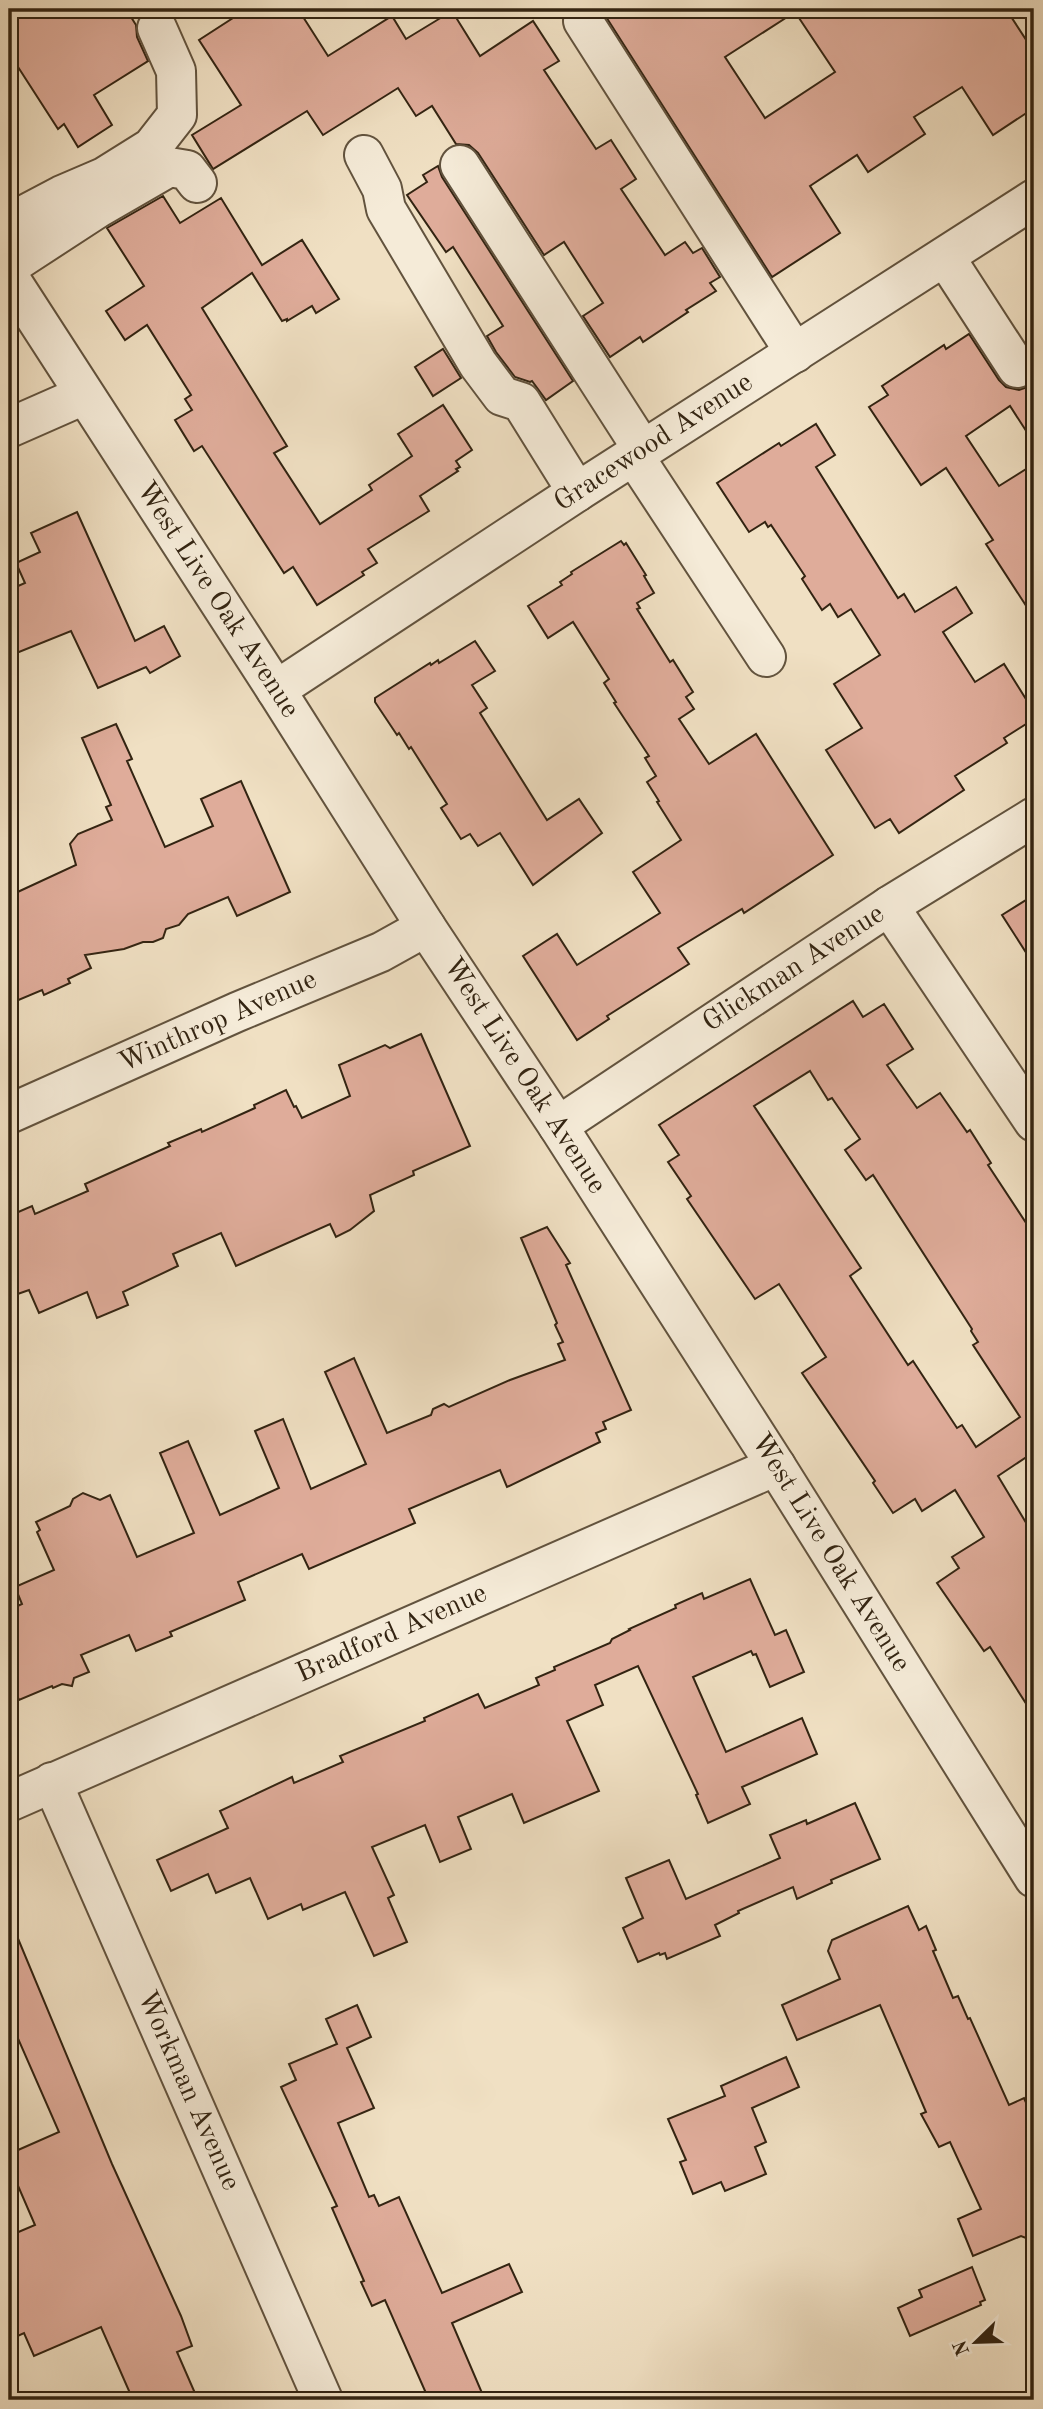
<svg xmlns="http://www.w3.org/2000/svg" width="1043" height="2409" viewBox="0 0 1043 2409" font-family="'Old Standard TT',serif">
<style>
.building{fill:#dfac9a;stroke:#332412;stroke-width:2;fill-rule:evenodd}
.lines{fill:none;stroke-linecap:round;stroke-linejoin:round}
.minor-casing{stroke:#62533e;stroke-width:42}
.minor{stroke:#f5ebd8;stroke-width:38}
.labels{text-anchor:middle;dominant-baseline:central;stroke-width:7;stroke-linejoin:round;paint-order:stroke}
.street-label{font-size:28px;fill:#332412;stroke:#f5ebd8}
</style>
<rect width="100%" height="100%" fill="#f0e0c3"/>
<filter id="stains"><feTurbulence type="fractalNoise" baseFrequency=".00286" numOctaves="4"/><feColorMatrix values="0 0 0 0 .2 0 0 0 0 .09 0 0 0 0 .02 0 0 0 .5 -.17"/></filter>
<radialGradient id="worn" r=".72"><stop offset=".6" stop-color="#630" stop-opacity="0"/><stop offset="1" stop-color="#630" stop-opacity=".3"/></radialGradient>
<g class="building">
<path d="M9,9H126L136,25L137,37L148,61L94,95L112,125L78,147L64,124L58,129L9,53Z"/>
<path d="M247,9H298L328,56L392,16L406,39L452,11L480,56L533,21L559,61L544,70L596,149L611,140L636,179L621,189L665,255L685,242L693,253L702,248L720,277L710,283L716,291L686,310L688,312L643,342L640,337L610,357L583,316L603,303L564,242L544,255L478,153L469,145L456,144L432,106L416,116L398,88L323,135L307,111L213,169L192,135L241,105L199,40Z"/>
<path d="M601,9H1006L1034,52V108L993,135L962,87L914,117L925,134L868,172L857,155L810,186L840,233L772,277ZM795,12L835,72L765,118L725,57Z"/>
<path d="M438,166L442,177L573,381L546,400L532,381L530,382L515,377L496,352L487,336L503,326L453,247L446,252L407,195L427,182L423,175Z"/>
<path d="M163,196L180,223L221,198L262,265L302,240L339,299L316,313L312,306L287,321V319L282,321L252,273L202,308L287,446L274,453L320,524L372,490L369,485L412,456L398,434L443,405L472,450L456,461L460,467L456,469L458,471L420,496L429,511L368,549L377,563L362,572L364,575L317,605L293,567L284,573L202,446L194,451L175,420L192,410L185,399L191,395L147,325L125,340L106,311L144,286L107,228Z"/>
<path d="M969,334L999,380L1006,387L1019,390L1028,387L1034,381V443L1010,406L966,436L999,486L1034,464V618L986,544L993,540L946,468L921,485L869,407L888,395L882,386L944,345L946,349Z"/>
<path d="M443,349L461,378L433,396L415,367Z"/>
<path d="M816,424L835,455L816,467L898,598L904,594L915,612L956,587L972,613L943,632L975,682L1004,664L1034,712V719L1004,738L1007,743L955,776L964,790L899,833L890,819L875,828L826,750L862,728L834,684L880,655L851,609L838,617L830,604L822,610L802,579L805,576L771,525L768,527L765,522L749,532L717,483L779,443L781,446Z"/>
<path d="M77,512L135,641L164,626L180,656L150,673L146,667L98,688L71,631L9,656V590L25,583L16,563L40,552L31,533Z"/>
<path d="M621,541L624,545L626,543L646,575L644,576L654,593L637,603L640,608L637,609L670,662L673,660L693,692L686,697L694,709L679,719L709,764L756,734L833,855L744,913L742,909L678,948L689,964L607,1016L609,1019L577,1040L523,956L557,934L577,965L660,913L633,872L681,840L657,802L659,801L647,782L656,776L645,758L649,756L614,703L616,702L604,683L609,679L573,622L548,638L528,606L562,585L560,582L572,574L571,572Z"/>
<path d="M475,641L495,671L472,685L487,708L480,713L547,820L579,799L602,833L533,885L500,833L478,846L470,834L461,839L441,808L447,804L411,747L409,749L399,733L397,735L375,702V698L430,663L431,665L438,660L439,663Z"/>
<path d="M116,724L132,759L127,761L165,847L213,826L201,799L241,781L290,892L237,916L228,897L188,914L179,925L166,929L163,938L153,942H143L124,949L85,955L91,968L68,979L70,983L44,995L42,990L9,1004V896L76,865L70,844L78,834L112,820L106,807L111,805L82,738Z"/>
<path d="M1034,895V965L1002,915Z"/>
<path d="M853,1001L863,1017L884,1004L913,1049L887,1065L917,1108L940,1093L967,1132L970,1130L991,1163L988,1165L1034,1235V1452L998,1476L1034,1536V1716L990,1647L984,1651L937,1583L959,1568L952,1557L984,1537L955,1490L922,1511L915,1499L893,1513L873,1483L875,1481L802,1373L826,1357L779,1284L755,1299L687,1199L691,1196L668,1162L679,1155L659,1125ZM810,1071L828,1100L832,1098L860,1139L845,1150L866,1180L873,1175L972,1329L971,1331L978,1342L973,1345L1020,1417L976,1447L962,1425L957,1428L913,1361L908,1365L850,1276L861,1268L754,1106Z"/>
<path d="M421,1034L470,1146L413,1171L414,1175L370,1195L374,1211L350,1230L336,1237L330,1224L236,1266L221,1233L173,1254L178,1266L123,1292L128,1305L97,1318L87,1292L39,1313L29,1290L9,1297V1216L32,1206L35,1214L88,1191L85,1184L170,1146L168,1143L201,1129L202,1132L255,1108L254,1105L286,1090L294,1107L296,1106L302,1118L350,1096L339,1065L385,1045L390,1048Z"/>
<path d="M547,1227L570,1263L566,1265L631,1410L603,1422L606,1429L596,1433L600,1442L507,1487L500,1470L409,1509L415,1523L309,1569L302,1554L238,1582L245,1600L170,1632L172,1636L136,1651L129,1635L81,1655L89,1672L74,1678L72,1686L62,1684L53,1688L52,1686L19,1700L9,1678V1610L22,1604L15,1587L54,1570L37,1532L40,1530L36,1522L70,1506L73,1499L83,1493L100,1500L110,1495L137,1557L194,1533L160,1453L188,1441L220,1515L279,1488L255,1431L283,1419L311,1489L366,1464L325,1372L354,1358L387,1433L431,1415L433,1409L444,1404L449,1407L510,1380L565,1360L558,1344L563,1342L555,1325L557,1323L521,1238Z"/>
<path d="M750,1579L775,1635L786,1630L804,1672L770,1687L756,1654L753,1655L751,1651L693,1677L726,1752L802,1718L817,1754L742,1787L750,1804L708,1823L696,1795L698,1794L638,1666L595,1685L603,1705L567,1721L599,1791L524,1823L512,1794L458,1817L471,1849L440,1862L425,1825L372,1847L394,1895L388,1898L407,1942L374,1956L345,1892L303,1910L301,1904L268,1919L250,1878L216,1893L208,1874L171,1891L157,1860L228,1828L220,1811L292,1777L294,1783L343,1762L340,1756L425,1721L424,1718L478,1694L485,1708L539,1685L536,1678L555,1670L554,1667L610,1643L612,1639L630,1630L629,1629L676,1608L675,1605L702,1593L704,1599Z"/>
<path d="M855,1803L880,1859L831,1880L832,1883L797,1899L793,1887L738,1911L739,1913L715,1925L720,1936L667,1959L665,1953L660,1955L659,1953L638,1962L623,1928L643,1918L626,1878L669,1860L686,1899L780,1858L770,1835L806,1820L807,1824Z"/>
<path d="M908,1906L919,1930L926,1926L936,1950L933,1951L953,1998L958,1996L968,2019L970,2018L1009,2105L1024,2098L1034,2121V2241L1021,2236L973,2256L958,2219L981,2209L950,2142L939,2147L921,2114L926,2112L880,2005L797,2040L782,2005L840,1979L828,1951L832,1940Z"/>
<path d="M9,1917L112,2164L181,2316L192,2346L177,2352L198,2400H133L101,2327L34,2356L24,2333L9,2340V2236L35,2225L9,2165V2154L59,2132L9,2018Z"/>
<path d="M357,2005L371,2037L347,2048L374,2108L338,2123L369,2197L374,2195L379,2206L399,2197L442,2293L509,2264L522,2292L452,2323L485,2400H429L385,2300L372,2306L361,2282L364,2281L332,2208L337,2206L281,2087L296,2080L289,2064L337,2044L326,2019Z"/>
<path d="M786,2057L799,2087L752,2108L766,2142L755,2147L766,2174L725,2191L721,2182L693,2194L680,2162L686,2160L668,2119L725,2096L721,2086Z"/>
<path d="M972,2267L985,2300L980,2302L981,2305L910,2336L898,2308L922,2297L919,2290Z"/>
</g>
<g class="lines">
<g class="minor-casing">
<g id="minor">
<path d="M583,21L795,353"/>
<path d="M364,155L382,189L386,209L478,364L502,396L521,402L577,492"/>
<path d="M460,165L643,450"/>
<path d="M9,223L62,195L104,177L152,147L177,115L176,71L157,28"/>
<path d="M945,257L1017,368"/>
<path d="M9,266L98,208L169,167L187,170L197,183"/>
<path d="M9,277L276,690L426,927L558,1126L776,1466L1034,1878"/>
<path d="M9,428L84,395"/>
<path d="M634,456L766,657"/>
<path d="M276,690L577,492L1034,199"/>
<path d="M889,906L1034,1122"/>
<path d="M9,1114L237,1012L381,952L426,927"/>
<path d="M558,1126L889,906L1034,817"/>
<path d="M52,1782L323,2400"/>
<path d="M9,1802L776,1466"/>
</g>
</g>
<use href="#minor" class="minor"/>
</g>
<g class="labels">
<g class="street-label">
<text transform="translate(654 443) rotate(-33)">Gracewood Avenue</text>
<text transform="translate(217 600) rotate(57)">West Live Oak Avenue</text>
<text transform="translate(794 969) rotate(-33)">Glickman Avenue</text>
<text transform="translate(218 1022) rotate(-24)">Winthrop Avenue</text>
<text transform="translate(524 1076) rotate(57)">West Live Oak Avenue</text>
<text transform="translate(830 1553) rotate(58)">West Live Oak Avenue</text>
<text transform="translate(392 1634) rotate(-24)">Bradford Avenue</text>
<text transform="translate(188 2091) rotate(66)">Workman Avenue</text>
</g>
</g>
<rect width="1043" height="2409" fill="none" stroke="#f0e0c3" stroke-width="35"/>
<rect x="10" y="10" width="1022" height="2388" fill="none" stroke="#332412" stroke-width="3.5"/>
<rect x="18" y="18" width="1008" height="2374" fill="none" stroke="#332412" stroke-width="2"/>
<g transform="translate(976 2342) rotate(247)" stroke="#f5ebd8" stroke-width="5" paint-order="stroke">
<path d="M0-5L12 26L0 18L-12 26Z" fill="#332412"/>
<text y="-10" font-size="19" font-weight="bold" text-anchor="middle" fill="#332412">N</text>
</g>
<rect width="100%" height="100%" filter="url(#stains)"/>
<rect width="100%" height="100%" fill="url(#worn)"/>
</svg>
